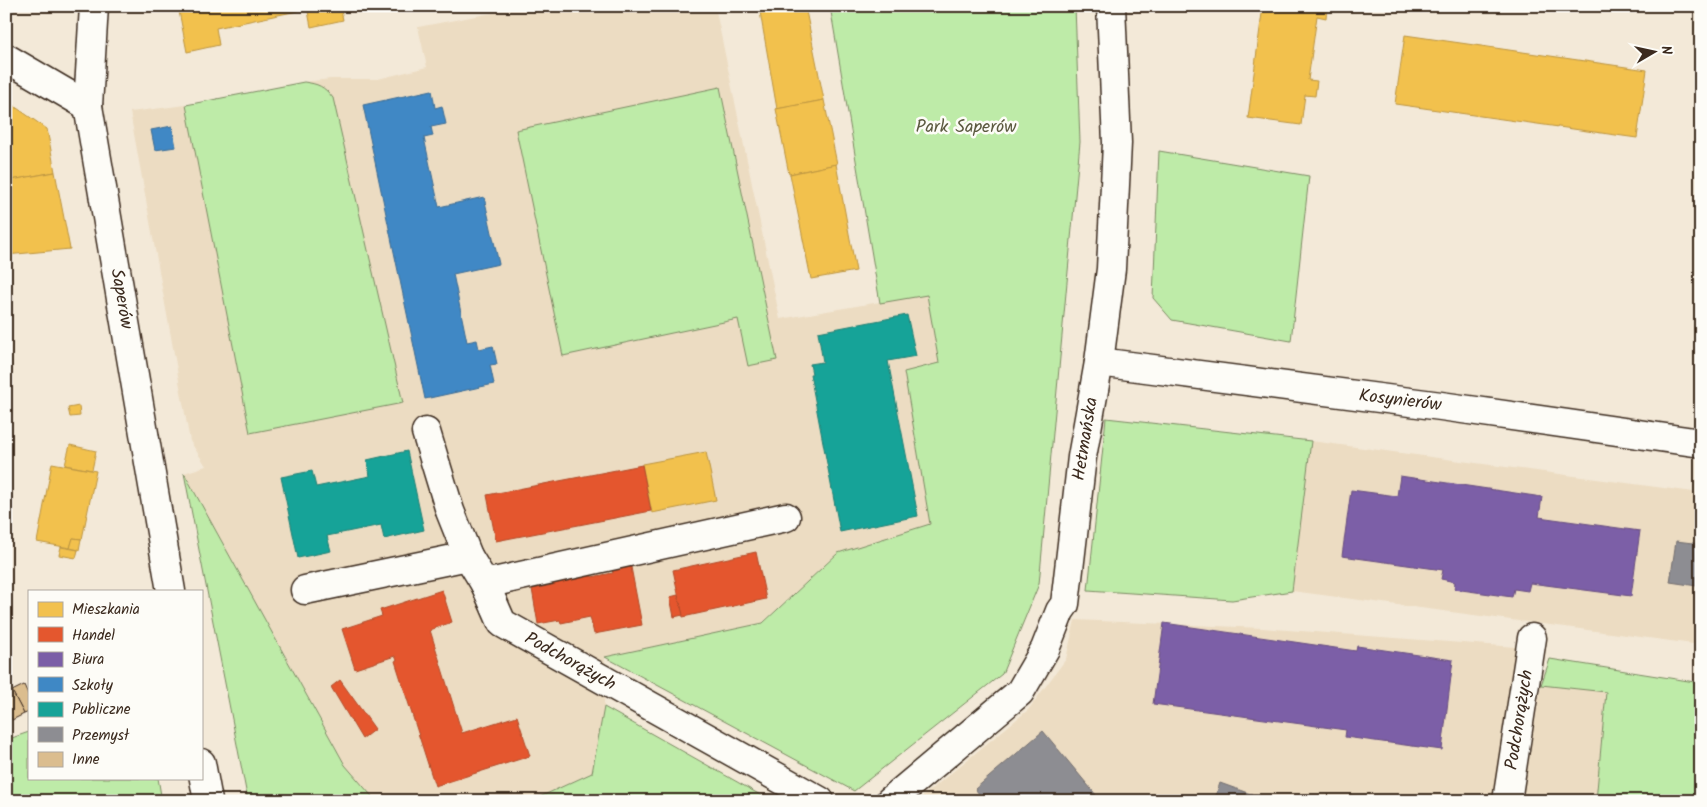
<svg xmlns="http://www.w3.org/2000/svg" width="1707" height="807" viewBox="0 0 1707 807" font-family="Kalam,sans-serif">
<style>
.built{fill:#ecdcc2}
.green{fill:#beeba8;stroke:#7c8a63}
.homes{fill:#f2c14e;stroke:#bb9440}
.shops{fill:#e4572e;stroke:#b14a29}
.offices{fill:#7b5ea7;stroke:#684e7e}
.schools{fill:#3f88c5;stroke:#3e6c93}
.public{fill:#17a398;stroke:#227f73}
.industry{fill:#8d8d92;stroke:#746f6f}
.building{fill:#dbbd8e;stroke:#3b2a1e}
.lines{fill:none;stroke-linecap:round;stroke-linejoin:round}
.minor-casing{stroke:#3b2a1e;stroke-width:31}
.minor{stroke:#fdfcf7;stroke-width:28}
.labels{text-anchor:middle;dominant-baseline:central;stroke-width:5;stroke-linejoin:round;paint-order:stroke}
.park-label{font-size:18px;fill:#5c5a40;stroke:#fdfcf7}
.street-label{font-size:18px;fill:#3b2a1e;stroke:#fdfcf7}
</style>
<rect width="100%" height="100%" fill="#f3e9d8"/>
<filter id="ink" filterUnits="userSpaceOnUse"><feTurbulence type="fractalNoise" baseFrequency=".02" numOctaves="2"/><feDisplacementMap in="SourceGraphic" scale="10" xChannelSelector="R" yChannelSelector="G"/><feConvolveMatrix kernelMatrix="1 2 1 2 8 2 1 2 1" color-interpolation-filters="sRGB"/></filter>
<g filter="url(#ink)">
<g class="built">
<path d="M529,6H715L780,319L927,294L939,363L904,372L930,524L838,553L763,623L605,657L604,707L592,773L531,801H376L345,765L184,473L206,466L190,441L130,112L186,105L304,82L331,79H378L427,67L418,27Z"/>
<path d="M1311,441L1701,493V645L1292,591Z"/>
<path d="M1075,620L1262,628L1516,647L1492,801H917L1028,710L1066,659Z"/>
<path d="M1541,685L1606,691L1596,801H1522Z"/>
</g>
<g class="green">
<path d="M830,6H1075L1080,142L1039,584L1002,674L854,791L605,657L763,623L838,553L930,524L904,372L939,363L927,295L880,303Z"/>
<path d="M304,82C318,84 324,86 333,98L403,403L250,433L186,105Z"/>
<path d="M720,87L777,360L748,366L738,319L563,356L516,130Z"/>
<path d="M1159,151L1309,176L1291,341L1172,320L1153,298Z"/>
<path d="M1106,418L1311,441L1292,591L1232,600L1088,590Z"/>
<path d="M184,473L345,765L376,801H248Z"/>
<path d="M1550,659L1701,683V801H1596L1606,692L1541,685Z"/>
<path d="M604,707L771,801H531L592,773Z"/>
<path d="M29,732V778H158L162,801H6V740Z"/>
</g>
<g class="homes">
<path d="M178,6H307V9L216,28L219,45L187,52Z"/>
<path d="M307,6H340L343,20L311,27Z"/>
<path d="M759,6H805L824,100L777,109Z"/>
<path d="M1263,6H1327L1326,18L1317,16L1308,80L1317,81L1315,96L1305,95L1301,125L1248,118Z"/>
<path d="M1405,35L1647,70L1637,138L1395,104Z"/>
<path d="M824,100L837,164L789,174L776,109Z"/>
<path d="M6,101L14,106L6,118Z"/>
<path d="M14,106L47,129L55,172L6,181V118Z"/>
<path d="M836,164L856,271L811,279L790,174Z"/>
<path d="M55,172L70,249L6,255V181Z"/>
<path d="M79,406L80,416L70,417L68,408Z"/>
<path d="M70,445L96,451L92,470L65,465Z"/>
<path d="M706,452L716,500L652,513L642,464Z"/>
<path d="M52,463L96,471L82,539L73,538L70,548L37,542Z"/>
<path d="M73,538L81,539L79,550L70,548Z"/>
<path d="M61,547L78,550L76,558L59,555Z"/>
</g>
<g class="shops">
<path d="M642,465L651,511L496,541L487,495Z"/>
<path d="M756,552L766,599L683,617L673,570Z"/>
<path d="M630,562L642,625L594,634L590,617L561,623L560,620L538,624L532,589L553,585L552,582L591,574L592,577L613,573L611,565Z"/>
<path d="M442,590L452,622L430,630L462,733L517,716L530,756L435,786L395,661L397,660L395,656L355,669L342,629L382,616L380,610Z"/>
<path d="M678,595L683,615L674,617L670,597Z"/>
<path d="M340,680L375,729L362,739L331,687Z"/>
</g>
<g class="offices">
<path d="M1400,476L1542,497L1539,517L1640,531L1631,596L1530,583L1528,591L1514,589L1512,597L1454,589L1455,582L1441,579L1443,570L1342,556L1351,490L1397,496Z"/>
<path d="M1164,623L1356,651L1357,646L1453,660L1442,750L1345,737L1346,730L1153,704Z"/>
</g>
<g class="schools">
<path d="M432,90L435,108L442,106L446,124L431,127L433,136L424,138L439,207L484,197L499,264L453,274L467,342L477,340L479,349L493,346L497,364L490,365L494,384L425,399L363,105Z"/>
<path d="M172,126L176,147L155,150L151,130Z"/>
</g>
<g class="public">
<path d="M907,315L916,356L888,361L918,516L840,532L810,374H812L810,364L823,362L818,332Z"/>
<path d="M407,451L424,530L384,539L381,525L327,536L331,551L298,558L281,477L312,471L316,487L370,476L367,460Z"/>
</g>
<g class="industry">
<path d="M1676,541L1701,544V557L1697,586L1670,582Z"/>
<path d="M1043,731L1096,795L1088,801H985L975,789Z"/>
<path d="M1220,783L1270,801H1214Z"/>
</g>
<g class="building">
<path d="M24,685L29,696V712L24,714L12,691Z"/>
<path d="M12,691L24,714L12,720L6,707V694Z"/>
</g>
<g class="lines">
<g class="minor-casing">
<g id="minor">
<path d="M94,6L88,106L171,591"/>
<path d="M6,58L88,106"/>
<path d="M1099,362L1441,406L1701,443"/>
<path d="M426,432L450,511L468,556L485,584L502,623L820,801"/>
<path d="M485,584L786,517"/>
<path d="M305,590L468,556"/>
<path d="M201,763L208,801"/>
<path d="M890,801L1020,692L1045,649L1060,611L1065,604L1082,457L1099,362L1111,269L1117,143L1111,6"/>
<path d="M1507,801L1532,638"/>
</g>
</g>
<use href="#minor" class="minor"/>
</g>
</g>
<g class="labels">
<g class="park-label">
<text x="966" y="127">Park Saperów</text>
</g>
<g class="street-label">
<text transform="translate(121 299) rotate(80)">Saperów</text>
<text transform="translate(1400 401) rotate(7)">Kosynierów</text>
<text transform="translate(1086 439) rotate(-81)">Hetmańska</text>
<text transform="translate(570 662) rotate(29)">Podchorążych</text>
<text transform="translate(1520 720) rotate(-81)">Podchorążych</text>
</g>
</g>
<rect width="1707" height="807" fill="none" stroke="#fdfcf7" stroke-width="25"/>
<rect x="12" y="12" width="1682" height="782" fill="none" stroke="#3b2a1e" stroke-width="2" filter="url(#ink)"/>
<rect x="28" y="590" width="175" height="190" fill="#fdfcf7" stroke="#afa8a0"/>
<rect x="38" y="602" width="25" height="15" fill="#f2c14e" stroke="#afa8a0"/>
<text x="72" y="614" font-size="15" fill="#3b2a1e">Mieszkania</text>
<rect x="38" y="627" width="25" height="15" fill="#e4572e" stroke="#afa8a0"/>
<text x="72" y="640" font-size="15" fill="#3b2a1e">Handel</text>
<rect x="38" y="652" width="25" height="15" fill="#7b5ea7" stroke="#afa8a0"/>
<text x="72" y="664" font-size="15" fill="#3b2a1e">Biura</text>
<rect x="38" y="677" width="25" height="15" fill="#3f88c5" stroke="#afa8a0"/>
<text x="72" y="690" font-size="15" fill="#3b2a1e">Szkoły</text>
<rect x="38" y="702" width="25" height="15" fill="#17a398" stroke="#afa8a0"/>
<text x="72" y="714" font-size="15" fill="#3b2a1e">Publiczne</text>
<rect x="38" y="727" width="25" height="15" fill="#8d8d92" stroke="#afa8a0"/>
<text x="72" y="740" font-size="15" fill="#3b2a1e">Przemysł</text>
<rect x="38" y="752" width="25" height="15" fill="#dbbd8e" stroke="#afa8a0"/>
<text x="72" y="764" font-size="15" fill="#3b2a1e">Inne</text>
<g transform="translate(1654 52) rotate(81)" stroke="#fdfcf7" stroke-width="4" paint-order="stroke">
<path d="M0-4L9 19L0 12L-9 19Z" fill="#3b2a1e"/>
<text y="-8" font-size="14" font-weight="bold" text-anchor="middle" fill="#3b2a1e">N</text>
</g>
</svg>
